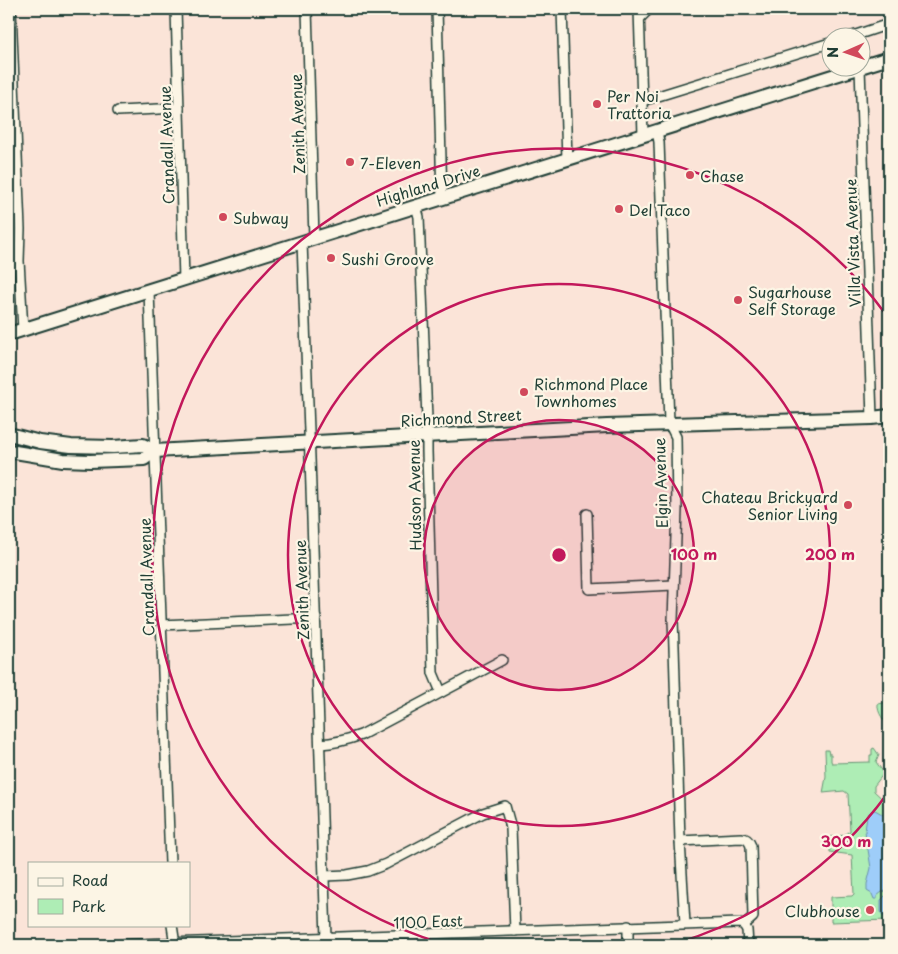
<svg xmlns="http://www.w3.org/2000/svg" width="898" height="954" viewBox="0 0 898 954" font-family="'Playpen Sans',sans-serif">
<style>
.green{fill:#aeedb5;stroke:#669574}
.water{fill:#9ecdf9;stroke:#6b93aa}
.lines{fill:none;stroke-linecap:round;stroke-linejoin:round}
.street-casing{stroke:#1f3d34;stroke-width:12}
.secondary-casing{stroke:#1f3d34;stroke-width:16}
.street{stroke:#fcf5e5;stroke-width:9}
.secondary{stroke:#fcf5e5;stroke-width:12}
.ring{fill:none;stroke:#c2185b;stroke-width:2.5}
.poi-dot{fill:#d1495b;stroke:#fcf5e5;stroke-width:2}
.labels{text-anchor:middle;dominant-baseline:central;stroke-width:4.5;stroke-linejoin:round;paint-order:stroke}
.poi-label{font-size:15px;fill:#1f3d34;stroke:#fcf5e5;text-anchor:start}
.street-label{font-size:15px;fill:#1f3d34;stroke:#fcf5e5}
.centre{fill:#c2185b;stroke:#fcf5e5;stroke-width:2.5}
.ring-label{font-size:15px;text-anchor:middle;font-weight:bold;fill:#c2185b;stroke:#fcf5e5;stroke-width:4.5;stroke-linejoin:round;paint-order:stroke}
</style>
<rect width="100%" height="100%" fill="#fbe4d8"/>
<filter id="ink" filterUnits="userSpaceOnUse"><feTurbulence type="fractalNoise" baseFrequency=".02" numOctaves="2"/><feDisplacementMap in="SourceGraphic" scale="10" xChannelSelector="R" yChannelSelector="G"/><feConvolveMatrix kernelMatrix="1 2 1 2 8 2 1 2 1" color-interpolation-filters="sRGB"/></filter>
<g filter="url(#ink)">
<g class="green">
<path d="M886,693H889V727C884,720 877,713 878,704L884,703Z"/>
<path d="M874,748L879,755L876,762L884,773L874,786V791L889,805V920L831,922V897L852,896L854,894L852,855L830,852L829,837L845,835L846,833L850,831L848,794L844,791L823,793L826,777L825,750H828L829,754H831V761L832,763L870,762V755H872V749Z"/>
</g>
<g class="water">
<path d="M875,810L882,814L889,821V890L882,892L877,896V899H874L872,894L867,891V884L871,868L865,831L867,815L870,812Z"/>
<path d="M886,895L889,896V918L883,916L881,912V900Z"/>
</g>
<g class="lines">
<g class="street-casing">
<g id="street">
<path d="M11,9L20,229L19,261L23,330"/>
<path d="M176,9L184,280"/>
<path d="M307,9L314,238"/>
<path d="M437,9L442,198"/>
<path d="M562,9L567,159"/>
<path d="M639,9L643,135"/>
<path d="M640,18L649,9"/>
<path d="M847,38L889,24"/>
<path d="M860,68L872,418"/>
<path d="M642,101L830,43"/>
<path d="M118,111L179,108"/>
<path d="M657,131L659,142L669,423L676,437L677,509L673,620L674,647L680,841L685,924"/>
<path d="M416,206L419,217L427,419V451L433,673L441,692"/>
<path d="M302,242L310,458L326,938"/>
<path d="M149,291L170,863"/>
<path d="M587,514L589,589L674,585"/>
<path d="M161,625L316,618"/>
<path d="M320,744C335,743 347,740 361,735L502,660"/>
<path d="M680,841L741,838C747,838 749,841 751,846L753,917L744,925"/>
<path d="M324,876L347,875L368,871L386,864L483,813L505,806L511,828L515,931"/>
<path d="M172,925L175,945"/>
<path d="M744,925L747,930L748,945"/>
<path d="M628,926V945"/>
<path d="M112,945L740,923L744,925"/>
</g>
</g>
<g class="secondary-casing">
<g id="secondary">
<path d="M860,67L889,58"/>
<path d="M9,334L858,68"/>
<path d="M9,434L40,442L71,446L113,447L143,445L155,451"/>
<path d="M9,451L63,460L90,461L144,459L155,451L607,426L872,418L889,416"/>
</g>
</g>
<use href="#street" class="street"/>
<use href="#secondary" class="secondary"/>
</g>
</g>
<circle cx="559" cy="555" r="135" fill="#c2185b" fill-opacity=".12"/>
<g class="ring">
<circle cx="559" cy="555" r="135"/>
<circle cx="559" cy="555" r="271"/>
<path d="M887 794A406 406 0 0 1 674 944M444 944A406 406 0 1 1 887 316"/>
</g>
<g class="poi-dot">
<circle cx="597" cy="104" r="5"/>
<circle cx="350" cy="162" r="5"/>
<circle cx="690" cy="175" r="5"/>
<circle cx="619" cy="209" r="5"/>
<circle cx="223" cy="217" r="5"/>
<circle cx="331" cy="258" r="5"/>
<circle cx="738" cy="300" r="5"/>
<circle cx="524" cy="392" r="5"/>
<circle cx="848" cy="505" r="5"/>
<circle cx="870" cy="910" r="5"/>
</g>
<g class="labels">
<g class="poi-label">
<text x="607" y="95">Per Noi<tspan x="607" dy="17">Trattoria</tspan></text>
<text x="360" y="162">7-Eleven</text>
<text x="700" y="175">Chase</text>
<text x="629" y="209">Del Taco</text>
<text x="233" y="217">Subway</text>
<text x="341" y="258">Sushi Groove</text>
<text x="748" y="291">Sugarhouse<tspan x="748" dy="17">Self Storage</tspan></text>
<text x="534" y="383">Richmond Place<tspan x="534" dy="17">Townhomes</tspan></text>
<text x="838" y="496" text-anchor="end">Chateau Brickyard<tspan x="838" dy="17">Senior Living</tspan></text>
<text x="860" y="910" text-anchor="end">Clubhouse</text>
</g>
<g class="street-label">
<text transform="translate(297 124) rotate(-92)">Zenith Avenue</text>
<text transform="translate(166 145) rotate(-92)">Crandall Avenue</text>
<text transform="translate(428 185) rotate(-17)">Highland Drive</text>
<text transform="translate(852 243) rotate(-92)">Villa Vista Avenue</text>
<text transform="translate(461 417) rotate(-3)">Richmond Street</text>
<text transform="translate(660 483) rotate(-92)">Elgin Avenue</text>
<text transform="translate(414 495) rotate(-91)">Hudson Avenue</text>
<text transform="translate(146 577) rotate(-92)">Crandall Avenue</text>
<text transform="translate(301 590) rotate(-92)">Zenith Avenue</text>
<text transform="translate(428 921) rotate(-2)">1100 East</text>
</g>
</g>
<circle cx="559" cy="555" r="8" class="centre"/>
<g class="ring-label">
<text x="694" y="560">100 m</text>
<text x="830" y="560">200 m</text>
<text x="846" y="847">300 m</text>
</g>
<rect width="898" height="954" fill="none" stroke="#fcf5e5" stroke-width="30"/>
<rect x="15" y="15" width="868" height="924" fill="none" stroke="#1f3d34" stroke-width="2" filter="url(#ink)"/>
<rect x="28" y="862" width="162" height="65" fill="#fcf5e5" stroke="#a4ab9e"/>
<rect x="38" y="878" width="25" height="8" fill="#fcf5e5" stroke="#a4ab9e"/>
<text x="72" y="886" font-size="15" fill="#1f3d34">Road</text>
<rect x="38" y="899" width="25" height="15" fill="#aeedb5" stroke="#a4ab9e"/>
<text x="72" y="912" font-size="15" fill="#1f3d34">Park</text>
<g transform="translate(846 52) rotate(268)"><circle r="24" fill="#fcf5e5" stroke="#a4ab9e"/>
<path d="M0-4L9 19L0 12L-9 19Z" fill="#d1495b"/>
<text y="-8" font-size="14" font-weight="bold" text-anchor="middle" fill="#1f3d34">N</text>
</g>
</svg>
